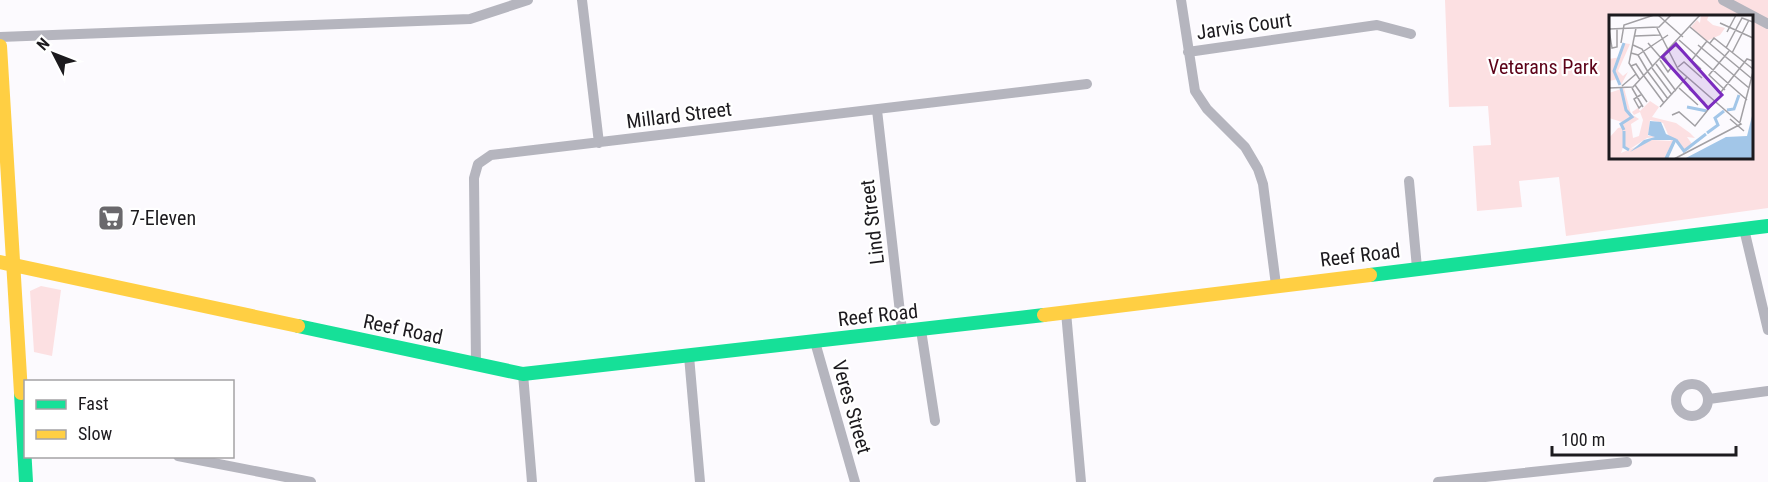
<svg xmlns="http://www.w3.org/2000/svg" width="1768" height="482" viewBox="0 0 1768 482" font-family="'Roboto Condensed',sans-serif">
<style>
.green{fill:#fce0e2;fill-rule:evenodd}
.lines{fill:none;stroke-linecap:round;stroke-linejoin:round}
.street{stroke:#b5b5be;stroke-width:10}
.fast{stroke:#16e098;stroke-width:14}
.slow{stroke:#ffcf43;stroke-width:14}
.labels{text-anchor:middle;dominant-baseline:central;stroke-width:4.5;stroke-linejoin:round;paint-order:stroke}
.street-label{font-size:20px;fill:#1c1a1e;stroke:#fff}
.park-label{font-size:20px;fill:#5c0218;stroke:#fff}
.poi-label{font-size:20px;fill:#1c1a1e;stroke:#fff;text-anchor:start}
.inset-river{fill:none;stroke:#a2c6e8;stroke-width:3}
.inset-road{fill:none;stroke:#a2a0a4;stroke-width:1.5}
.view{fill:#7b2cbf;fill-opacity:0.15;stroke:#7b2cbf;stroke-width:3}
.inset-edge{fill:none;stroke:#1c1a1e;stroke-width:3}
</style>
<rect width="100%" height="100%" fill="#fcfafe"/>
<!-- green -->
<path class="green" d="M1445,0H1768V208L1566,236L1559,177L1519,181L1522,207L1477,211L1473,146L1491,145L1488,106L1449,107ZM1610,16H1752V158H1610Z
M41,286L61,290L52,356L34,352L30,291Z"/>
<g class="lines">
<!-- street -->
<path class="street" d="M582,0L599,143
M1181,0L1195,91L1207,109L1245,147L1258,169L1263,184L1276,285
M1723,0L1768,24
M0,37L470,19L528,0
M1188,52L1377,25L1411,34
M877,110L902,330
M1409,181L1417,268
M1744,229L1768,330
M1066,312L1081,482
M921,330L935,421
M815,342L855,482
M689,356L700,482
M476,364L474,178L478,164L491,155L1087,84
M523,374L532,482
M1676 400a16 16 0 1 1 32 0a16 16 0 1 1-32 0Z
M1709,399L1768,391
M178,456L311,482
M1438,482L1627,462"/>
<!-- fast -->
<path class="fast" d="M1370,275L1768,226
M298,326L523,374L1044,315
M21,393L26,482"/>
<!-- slow -->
<path class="slow" d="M0,46L21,393
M0,262L298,326
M1044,315L1370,275"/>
</g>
<!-- icons -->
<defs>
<symbol id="supermarket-square" viewBox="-11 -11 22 22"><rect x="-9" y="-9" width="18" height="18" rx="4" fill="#6a686c" stroke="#fff"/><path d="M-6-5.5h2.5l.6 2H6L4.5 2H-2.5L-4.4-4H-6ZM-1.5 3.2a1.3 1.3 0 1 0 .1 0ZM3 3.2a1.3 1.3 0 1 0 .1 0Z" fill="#fff"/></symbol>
</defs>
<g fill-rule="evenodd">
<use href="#supermarket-square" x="96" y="203" width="30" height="30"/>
</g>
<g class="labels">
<!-- street labels -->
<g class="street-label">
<text transform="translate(1244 26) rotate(-8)">Jarvis Court</text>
<text transform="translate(679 115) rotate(-7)">Millard Street</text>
<text transform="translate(872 222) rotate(-97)">Lind Street</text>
<text transform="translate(1360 255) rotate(-7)">Reef Road</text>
<text transform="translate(878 315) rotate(-6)">Reef Road</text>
<text transform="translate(403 329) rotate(12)">Reef Road</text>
<text transform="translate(852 407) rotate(74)">Veres Street</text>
</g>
<!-- park labels -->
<g class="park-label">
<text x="1543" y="67">Veterans Park</text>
</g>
<!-- poi labels -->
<g class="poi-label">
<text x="130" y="218">7-Eleven</text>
</g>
</g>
<!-- overview -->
<g transform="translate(1609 15)">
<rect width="144" height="144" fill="#fcfafe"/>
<path d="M92,0H100L98,5L104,10L116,13L111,20L98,26L82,12L88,5L91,8ZM14,28L21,29L9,56L14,61L19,57L12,70L10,64L0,66V44L12,42ZM15,73L22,99L30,104L22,109L24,123L30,121L34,105L31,97L25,100L23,97L29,93L31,96L41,86L50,92L43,102L67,108L81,118L86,123L78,122L83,129L75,135L65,124L55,144H0V123L9,113L14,112V119L15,113L13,107L0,103V78ZM41,105L54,108L62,126L43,125L12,138L16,127V133L21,134L38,123L56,121H39Z" fill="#fce0e2" fill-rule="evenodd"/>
<path d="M144,97V144H75L117,122L138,121ZM41,106L52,107L57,119L68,124L59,144H55L64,125H43L21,137L35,125L46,122L39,120Z" fill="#a2c6e8"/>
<path class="inset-river" d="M11,70L5,56L15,28M12,73L17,95L23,102L12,109L15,115M78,92L98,96M118,95L125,94L130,80M15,116V132L20,135M98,118L109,110L106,103L115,96M67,125L75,136L97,119"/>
<path class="inset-road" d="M49,0L74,22M111,8L144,23M81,12L142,63M27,13L20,48L31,65M48,13L69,54L132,109L65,144M0,14L50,12L62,0M0,15L3,33L8,32V14M118,17L127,0M26,21L51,20M70,25L138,85M12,28L15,10L45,0M39,28L52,43M101,28L105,23L144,54M24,30L33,34L44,52M66,30L92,54M89,30L140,73M117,33L133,3L144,7M22,38L29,40L39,57M123,38L140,5M29,40L59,20M51,45L59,57L62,53L55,41M82,46L98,26M47,49L67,76M22,51L27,49L35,61M69,52L75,47L93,63M43,53L63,80M39,57L59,84M35,61L55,88M26,70L38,87M13,71L27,59M0,73L24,72L91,0M23,73L34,92M70,73L89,90M80,74L96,88M116,75L100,60L120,36M112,77L138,44L144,46M33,90L30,93L25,84L33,79M51,92L78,62M63,100L70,97L86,111L106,86M121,104L135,116M131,107L144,57"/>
<path class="view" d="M67,29L113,80L99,93L53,42Z"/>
<rect width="144" height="144" class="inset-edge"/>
</g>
<!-- legend -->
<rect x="24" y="380" width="210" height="78" fill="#ffffff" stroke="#a4a3a5" stroke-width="1.5"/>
<rect x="36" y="400" width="30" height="9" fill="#16e098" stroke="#a4a3a5" stroke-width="1.5"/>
<text x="78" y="410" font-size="18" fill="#1c1a1e">Fast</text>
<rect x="36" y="430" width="30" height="9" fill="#ffcf43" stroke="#a4a3a5" stroke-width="1.5"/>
<text x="78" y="440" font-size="18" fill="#1c1a1e">Slow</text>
<!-- north arrow -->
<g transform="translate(54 54) rotate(312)" stroke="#ffffff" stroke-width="4.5" paint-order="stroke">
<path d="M0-4.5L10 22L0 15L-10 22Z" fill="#1c1a1e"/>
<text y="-9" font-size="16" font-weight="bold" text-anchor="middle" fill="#1c1a1e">N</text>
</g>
<!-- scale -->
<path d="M1552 446v9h184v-9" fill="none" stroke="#1c1a1e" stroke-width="3"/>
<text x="1561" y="446" font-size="18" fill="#1c1a1e" stroke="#ffffff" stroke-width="4.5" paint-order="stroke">100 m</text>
</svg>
